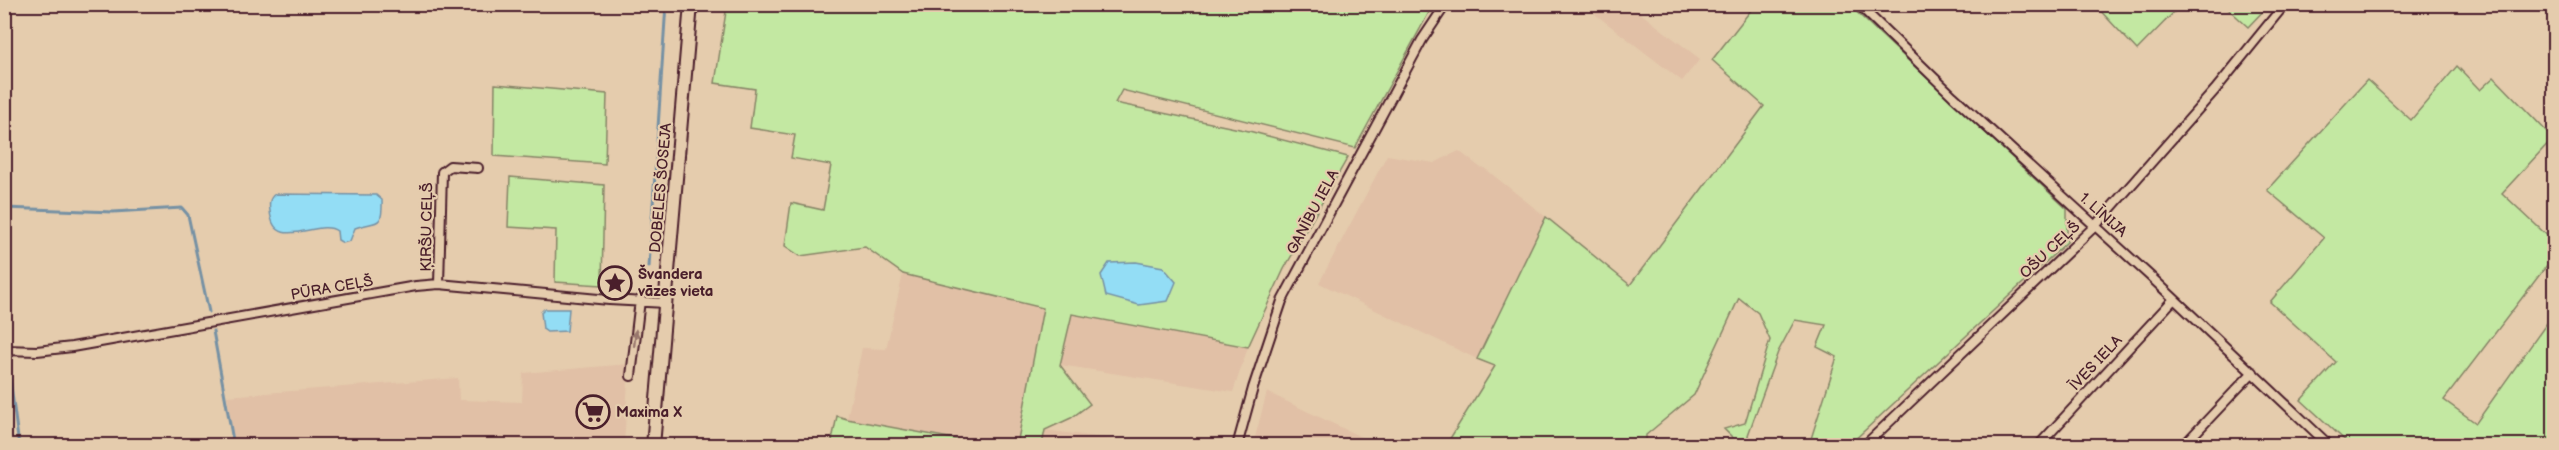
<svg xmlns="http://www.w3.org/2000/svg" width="2559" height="450" viewBox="0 0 2559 450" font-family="'Balsamiq Sans',sans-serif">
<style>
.built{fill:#e1c0a6}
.green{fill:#c3e8a2;stroke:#868466;stroke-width:1.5}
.water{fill:#93ddf5;stroke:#7691a4;stroke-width:1.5}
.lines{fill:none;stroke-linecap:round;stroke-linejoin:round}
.stream{stroke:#7691a4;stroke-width:3}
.street-casing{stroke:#4a1f2b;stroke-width:12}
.primary-casing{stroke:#4a1f2b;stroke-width:16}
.street{stroke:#e5ccad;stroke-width:8}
.primary{stroke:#e5ccad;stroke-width:12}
.oneway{fill:#98766c}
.labels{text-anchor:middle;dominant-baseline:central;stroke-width:4.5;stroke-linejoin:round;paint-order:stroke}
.street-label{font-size:15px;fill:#4a1f2b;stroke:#e5ccad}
.poi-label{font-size:15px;font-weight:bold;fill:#4a1f2b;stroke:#e5ccad;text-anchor:start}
</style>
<rect width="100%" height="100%" fill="#e5ccad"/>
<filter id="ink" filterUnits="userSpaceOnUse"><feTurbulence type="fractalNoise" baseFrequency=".0167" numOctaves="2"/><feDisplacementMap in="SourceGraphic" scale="12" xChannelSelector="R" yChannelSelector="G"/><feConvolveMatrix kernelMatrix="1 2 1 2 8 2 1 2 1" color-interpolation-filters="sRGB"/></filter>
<g filter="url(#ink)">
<!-- built -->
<path class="built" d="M1596,4L1630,5L1700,59L1682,81L1591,11Z
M1459,151L1481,168L1483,167L1546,217L1477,359L1319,283L1387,155L1434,163Z
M903,274L1044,308L1017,445H987L847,419L862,348L886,349Z
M1072,314L1248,347L1233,392L1060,365Z
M629,364L624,445H235L227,396L458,378L459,400L522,402L523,373Z
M1267,392L1298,407L1378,445H1253Z
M1045,430L1155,445L1042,446Z"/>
<!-- green -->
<path class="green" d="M779,4L1433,5L1355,148L1122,90L1115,103L1249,131L1348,157L1284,269L1248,347L1072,314L1060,365L1090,404L1071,418L1045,430L1042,445H1017L1043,308L903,274L865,247L800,256L785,246L791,203L823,210L831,165L791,158L795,135L750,128L755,89L715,83L727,5L763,8L778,7Z
M1755,5H1849L2067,209V242L1849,445H1809L1837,357L1817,347L1826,325L1795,320L1778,352L1748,435L1749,445H1740L1724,429L1745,423L1770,340L1758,313L1739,298L1694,395L1646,435V445H1446L1495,366L1477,359L1546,217L1630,285L1764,106L1712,60Z
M2095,5H2181L2137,50Z
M2224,5H2269L2248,27Z
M2457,66L2480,90L2494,77L2553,138L2502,193L2554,242V256L2444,400L2476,423L2554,313V445H2350L2301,400L2336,362L2270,302L2324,238L2267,190L2367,80L2411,120Z
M495,84L607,94L605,164L494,156Z
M510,177L604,185L602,285L555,282L556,230L508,227Z
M837,416L847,419L987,445H831Z"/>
<!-- water -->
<path class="water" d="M275,194L376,195L382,200C383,229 377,220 355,228L350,241L343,243L338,240L337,231C319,217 274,255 270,211C269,204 269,198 275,194Z
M1136,262L1163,267L1176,282L1168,301L1139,305L1106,296L1101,275L1109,263Z
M544,309H569L567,331L547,332L543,329L541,312Z"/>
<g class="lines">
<!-- stream -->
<path class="stream" d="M4,208L113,212L182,208L188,215L209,312
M649,267L666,4
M213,331L234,446
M4,336L5,337
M7,356L19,446"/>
<defs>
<path id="street" d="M1858,4L1953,96L2150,276L2330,446
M439,284L442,172L450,166L478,168
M4,350L37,351L72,347L416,286L439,284L609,300L666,303
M631,376L640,300
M1237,446L1253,388L1282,301L1422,40L1446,4
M1864,446L2095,226L2215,90L2285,4
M2038,446L2174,299
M2183,446L2253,372"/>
<path id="primary" d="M653,446L691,4"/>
</defs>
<!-- street casing -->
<use href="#street" class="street-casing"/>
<!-- primary casing -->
<use href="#primary" class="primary-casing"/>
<!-- street -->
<use href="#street" class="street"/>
<!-- primary -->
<use href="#primary" class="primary"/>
</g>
<!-- one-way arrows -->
<defs><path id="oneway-solid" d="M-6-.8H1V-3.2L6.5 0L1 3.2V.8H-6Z" transform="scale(1.5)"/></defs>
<use class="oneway" href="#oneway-solid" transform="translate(635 338) rotate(-84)"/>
</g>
<!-- icons -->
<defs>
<symbol id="sight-ring" viewBox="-11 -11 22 22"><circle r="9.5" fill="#e5ccad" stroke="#4a1f2b" stroke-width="1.5"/><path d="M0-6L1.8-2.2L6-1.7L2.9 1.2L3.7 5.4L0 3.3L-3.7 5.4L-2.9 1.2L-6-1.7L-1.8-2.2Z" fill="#4a1f2b"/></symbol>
<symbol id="supermarket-ring" viewBox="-11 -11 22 22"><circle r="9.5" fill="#e5ccad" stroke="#4a1f2b" stroke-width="1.5"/><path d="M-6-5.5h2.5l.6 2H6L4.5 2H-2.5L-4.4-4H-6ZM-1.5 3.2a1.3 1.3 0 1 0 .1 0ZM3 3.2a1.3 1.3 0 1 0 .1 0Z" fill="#4a1f2b"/></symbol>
</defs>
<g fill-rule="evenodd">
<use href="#sight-ring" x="596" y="264" width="38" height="38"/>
<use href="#supermarket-ring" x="574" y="393" width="38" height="38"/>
</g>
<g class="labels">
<!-- street labels -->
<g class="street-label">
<text transform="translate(661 188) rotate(-85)">DOBELES ŠOSEJA</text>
<text transform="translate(1313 212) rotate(-62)">GANĪBU IELA</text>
<text transform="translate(2103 215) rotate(42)">1. LĪNIJA</text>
<text transform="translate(427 227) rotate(-89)">ĶIRŠU CEĻŠ</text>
<text transform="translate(2050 250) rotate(-43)">OŠU CEĻŠ</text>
<text transform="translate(332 288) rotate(-10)">PŪRA CEĻŠ</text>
<text transform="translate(2096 363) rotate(-47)">ĪVES IELA</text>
</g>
<!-- poi labels -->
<g class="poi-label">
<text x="638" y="274">Švandera<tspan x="638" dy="17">vāzes vieta</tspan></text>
<text x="616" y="412">Maxima X</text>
</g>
</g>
<!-- margin -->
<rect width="2559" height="450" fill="none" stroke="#e5ccad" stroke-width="24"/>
<rect x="12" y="12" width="2535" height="426" fill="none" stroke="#4a1f2b" stroke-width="2" filter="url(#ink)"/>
</svg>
